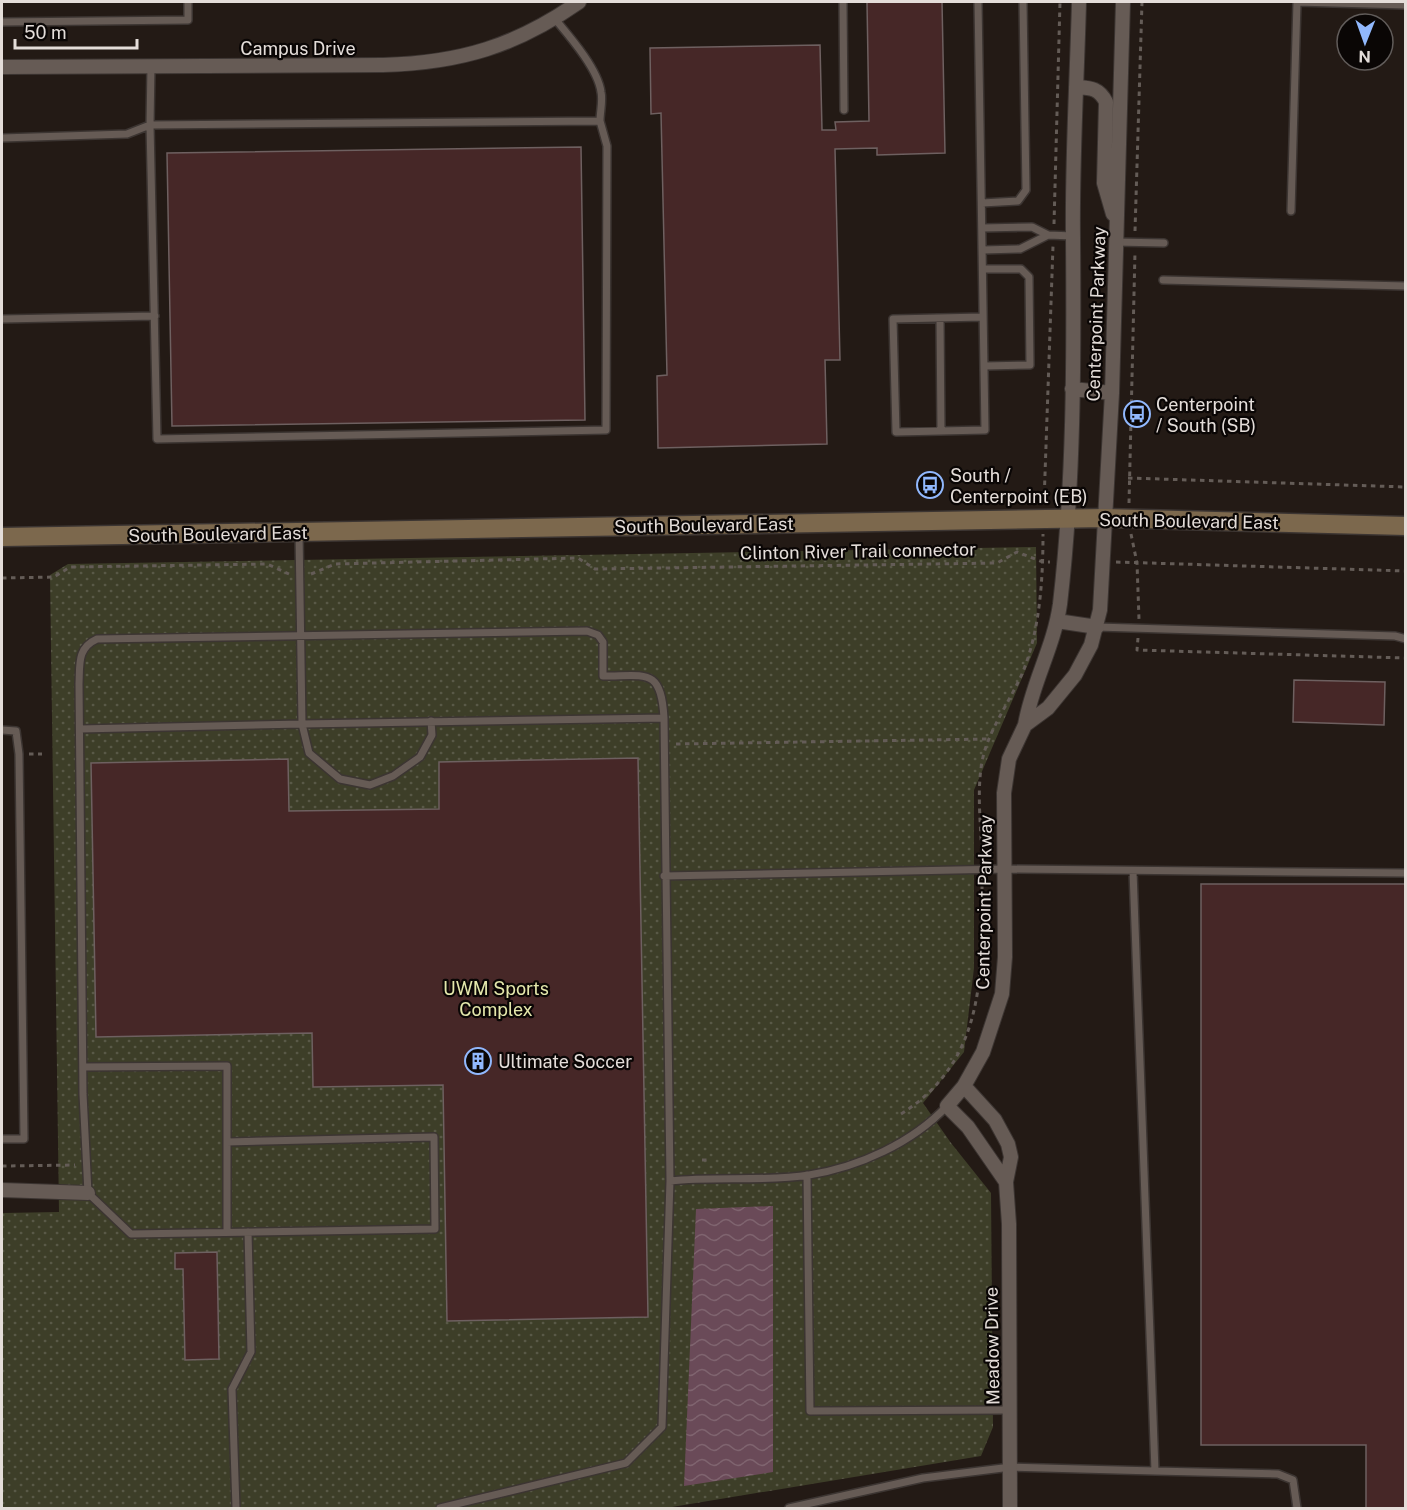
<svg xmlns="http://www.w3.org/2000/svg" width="1407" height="1510" viewBox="0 0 1407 1510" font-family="'Public Sans',sans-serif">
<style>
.park{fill:url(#park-dots)}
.water{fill:url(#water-waves)}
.building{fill:#462727;stroke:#6e6060;stroke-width:1.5}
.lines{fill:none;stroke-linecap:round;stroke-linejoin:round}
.lane-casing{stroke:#3c3532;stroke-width:10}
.street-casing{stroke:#3c3532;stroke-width:16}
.secondary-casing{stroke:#3c3532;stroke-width:21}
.path{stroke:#645c57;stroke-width:3;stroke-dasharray:4.5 4.5;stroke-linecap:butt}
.lane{stroke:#665b55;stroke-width:7}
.street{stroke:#665b55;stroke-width:14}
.secondary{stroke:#7c684d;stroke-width:18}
.labels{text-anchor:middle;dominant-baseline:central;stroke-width:4.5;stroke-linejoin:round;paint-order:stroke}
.street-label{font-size:18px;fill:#e4ddd9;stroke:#0a0605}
.poi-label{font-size:18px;fill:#e4ddd9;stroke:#0a0605;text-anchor:start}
.park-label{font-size:18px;fill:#e4e7ab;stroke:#0a0605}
</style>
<defs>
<pattern id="park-dots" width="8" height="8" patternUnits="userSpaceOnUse" patternTransform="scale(1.5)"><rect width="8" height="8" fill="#3d3e28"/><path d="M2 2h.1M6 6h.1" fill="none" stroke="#595947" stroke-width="1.8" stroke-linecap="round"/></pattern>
<pattern id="water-waves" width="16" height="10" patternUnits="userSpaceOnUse" patternTransform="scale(1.5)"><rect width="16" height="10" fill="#6a4a58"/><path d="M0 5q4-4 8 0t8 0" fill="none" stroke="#7f646f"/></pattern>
</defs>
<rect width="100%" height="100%" fill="#231a15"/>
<!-- park -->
<path class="park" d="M1036,547L1037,643L974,790V968L964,1052L923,1103L951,1143L991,1193L993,1427L981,1456L666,1508H2V1213L59,1212L50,575L68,564Z"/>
<!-- water -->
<path class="water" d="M773,1206V1472L684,1486L696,1209Z"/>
<!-- building -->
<path class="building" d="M867,2H942L945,153L877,155V148L835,149L840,360H825L827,444L658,448L657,376L667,375L661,113L651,114L650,48L820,45L822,130H836L835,122L869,121Z
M581,147L585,420L172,426L167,153Z
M1294,680L1385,682L1384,725L1293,722Z
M638,758L648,1317L447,1321L443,1085L313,1087L312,1033L96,1037L91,763L288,759L289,811L439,809V762Z
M1201,884H1406V1508H1366V1445H1201Z
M217,1252L219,1359L185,1360L183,1269H175V1253Z"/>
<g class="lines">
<defs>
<path id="lane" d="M843,2L844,110
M978,2L985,430L896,432L893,319L983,317
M2,22L188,20V2
M151,66L150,125L600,121C600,112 603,101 601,92C598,69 570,37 555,19
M2,138L127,134L150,125L157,439L606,430L607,146L600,121
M982,203L1018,201L1026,190L1023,2
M1291,211L1297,2L1406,5
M982,228L1032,227L1048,235L1073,236
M1116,242L1164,243
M983,250L1020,249L1048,235
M983,269H1021L1029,277L1030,365L985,366
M1163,280L1406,286
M940,318L941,431
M2,319L155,316
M299,532L302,724L664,718
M1097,627L1395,636L1406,639
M80,729L302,724L309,753L340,779L370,785L393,776L420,757L432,735L431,721
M2,730L16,731L19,754L24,1139H2
M664,876L1004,869L1406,873
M83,1067L227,1066V1232
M227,1142L434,1137L435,1229L131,1234L88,1193L83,1094L79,684C80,664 77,648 97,639L587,631L598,635L603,642V676C646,676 661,667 664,718L670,1181L662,1427L626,1463L440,1508
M807,1175L810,1411L1009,1410
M670,1181C716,1176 764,1182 809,1175C859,1167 912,1143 947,1106
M1155,1471L1278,1474L1293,1480L1297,1508
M236,1508L232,1389L251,1352L248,1232
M789,1508L923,1478L1011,1467L1155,1471L1133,871"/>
<path id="street" d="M2,67L383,65C460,63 516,46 579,2
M1076,87C1091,88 1099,88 1106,102L1104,183L1113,214
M1072,389L1112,393
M1057,621L1097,627
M1025,725C1032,683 1054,647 1060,604C1074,483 1074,359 1073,237C1072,159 1077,80 1079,2
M964,1086L995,1120L1008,1144L1011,1157L1006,1182L1009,1224L1010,1508
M1006,1182L968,1127L947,1106L964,1086L983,1052L1002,994L1005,957L1004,793L1009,759L1025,725L1048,708L1075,675L1091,645L1100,610L1112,393L1123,2
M2,1190L88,1193"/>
<path id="secondary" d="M2,537L1105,518L1406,526"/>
</defs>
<!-- lane casing -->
<use href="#lane" class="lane-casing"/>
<!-- street casing -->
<use href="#street" class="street-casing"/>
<!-- secondary casing -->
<use href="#secondary" class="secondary-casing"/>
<!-- path -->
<path class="path" d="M1054,224L1060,2
M1135,231L1142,2
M1128,478L1406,487
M1044,503L1053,246
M1129,503L1135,252
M1131,534L1137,563L1139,619
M1116,562L1406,571
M311,574L335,564L578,558L595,569L997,563L1017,552L1043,562H1050
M2,578L54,577L70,567L267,564L289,574
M1138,638L1137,650L1406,658
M676,744L989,739
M29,754H42
M982,858C981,826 976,788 983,757C990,728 1010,701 1022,674C1040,631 1043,579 1043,534
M901,1114C988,1059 982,969 982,879
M702,1160H711
M2,1166L75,1165"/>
<!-- lane -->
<use href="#lane" class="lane"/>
<!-- street -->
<use href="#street" class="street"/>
<!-- secondary -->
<use href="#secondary" class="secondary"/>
</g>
<!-- icons -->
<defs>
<symbol id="bus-ring" viewBox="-11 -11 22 22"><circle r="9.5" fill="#0a0605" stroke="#91b8fd" stroke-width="1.5"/><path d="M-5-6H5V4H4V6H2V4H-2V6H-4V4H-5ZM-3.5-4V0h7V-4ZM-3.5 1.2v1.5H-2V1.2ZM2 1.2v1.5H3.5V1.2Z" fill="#91b8fd"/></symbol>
<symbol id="building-ring" viewBox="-11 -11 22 22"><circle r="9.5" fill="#0a0605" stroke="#91b8fd" stroke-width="1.5"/><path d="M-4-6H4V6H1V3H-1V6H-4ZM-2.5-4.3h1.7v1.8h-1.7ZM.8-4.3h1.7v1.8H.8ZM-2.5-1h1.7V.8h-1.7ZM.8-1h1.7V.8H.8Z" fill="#91b8fd"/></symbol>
</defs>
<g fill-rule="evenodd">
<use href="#bus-ring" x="1122" y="399" width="30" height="30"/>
<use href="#bus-ring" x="915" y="470" width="30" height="30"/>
<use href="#building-ring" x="463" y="1046" width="30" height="30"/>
</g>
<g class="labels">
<!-- street labels -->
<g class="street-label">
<text x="298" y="48">Campus Drive</text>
<text transform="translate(1096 314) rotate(-88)">Centerpoint Parkway</text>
<text transform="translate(1189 521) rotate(1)">South Boulevard East</text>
<text transform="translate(704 525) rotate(-1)">South Boulevard East</text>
<text transform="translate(218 534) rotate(-1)">South Boulevard East</text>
<text transform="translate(858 551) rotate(-1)">Clinton River Trail connector</text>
<text transform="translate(984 902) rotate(-89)">Centerpoint Parkway</text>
<text transform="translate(992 1346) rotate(-91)">Meadow Drive</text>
</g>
<!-- poi labels -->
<g class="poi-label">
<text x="1156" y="404">Centerpoint<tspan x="1156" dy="21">/ South (SB)</tspan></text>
<text x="950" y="475">South /<tspan x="950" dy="21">Centerpoint (EB)</tspan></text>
<text x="498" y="1061">Ultimate Soccer</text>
</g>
<!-- park labels -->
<g class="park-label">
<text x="496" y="988">UWM Sports<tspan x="496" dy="21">Complex</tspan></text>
</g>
</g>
<!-- border -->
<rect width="1407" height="1510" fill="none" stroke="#e4ddd9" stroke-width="6"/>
<!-- north arrow -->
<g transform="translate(1365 42) rotate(181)"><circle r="28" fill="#0a0605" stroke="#615c5a" stroke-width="1.5"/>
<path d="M0-4.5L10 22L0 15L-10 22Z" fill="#91b8fd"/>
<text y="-9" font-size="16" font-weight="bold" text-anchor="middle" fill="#e4ddd9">N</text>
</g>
<!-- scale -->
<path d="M15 39v9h122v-9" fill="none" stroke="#e4ddd9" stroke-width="3"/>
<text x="24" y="39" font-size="18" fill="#e4ddd9" stroke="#0a0605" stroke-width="4.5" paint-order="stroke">50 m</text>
</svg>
